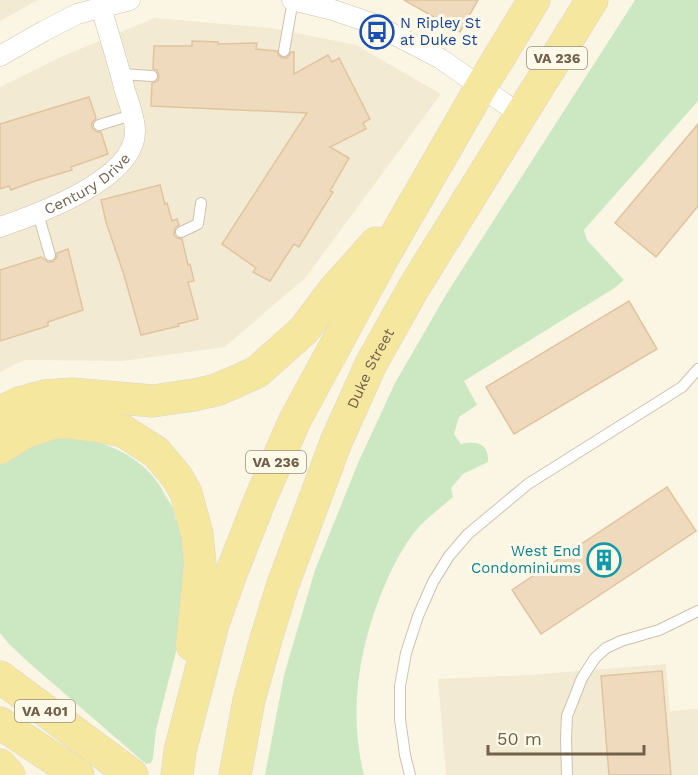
<svg xmlns="http://www.w3.org/2000/svg" width="698" height="775" viewBox="0 0 698 775" font-family="'Work Sans',sans-serif">
<style>
.residential{fill:#f2ead2}
.green{fill:#cbe8c3}
.building{fill:#efdabd;stroke:#e1c49e;stroke-width:1.5}
.lines{fill:none;stroke-linecap:round;stroke-linejoin:round}
.service-casing{stroke:#cec2ae;stroke-width:12}
.minor-casing{stroke:#cec2ae;stroke-width:21}
.primary-casing{stroke:#dad6d0;stroke-width:33}
.service{stroke:#fff;stroke-width:10}
.minor{stroke:#fff;stroke-width:20}
.primary{stroke:#f6e79f;stroke-width:32}
.labels{text-anchor:middle;dominant-baseline:central;stroke-width:6;stroke-linejoin:round;paint-order:stroke}
.shield{fill:#fefaea;stroke:#9c8e7b;stroke-width:1.5}
.shield-label{font-size:14px;font-weight:bold;fill:#72604b}
.transit-label{font-size:15px;fill:#164399;stroke:#fefaea;text-anchor:start}
.street-label{font-size:15px;fill:#72604b;stroke:#fefaea}
.culture-label{font-size:15px;fill:#0d838f;stroke:#fefaea;text-anchor:end}
</style>
<rect width="100%" height="100%" fill="#fbf6e4"/>
<!-- residential -->
<path class="residential" d="M0,0H38L0,21Z
M155,18L272,28L356,45L441,94L306,277L225,347L123,361L24,360L0,372V87L63,56Z
M666,664L670,711L698,709V775H446L438,679L529,675Z"/>
<!-- green -->
<path class="green" d="M635,0H698V101L584,230L587,240L624,280L613,289L464,381L477,405L459,417L454,434L461,444C477,441 489,443 488,462L463,474L451,488L453,497C442,507 429,516 419,527C405,542 392,568 384,587C359,646 348,712 364,775H265L284,675L315,570L358,463L395,383L447,293Z
M70,436C103,441 138,454 158,483C161,487 163,491 165,495C172,507 174,506 175,520L178,512L188,571L179,640L156,730L153,758L151,763L146,764L27,661L8,643L0,633V463L39,441Z"/>
<!-- building -->
<path class="building" d="M404,0H478L460,32Z
M192,41L218,42V44L257,43L256,49L277,51L279,56L283,58H287L291,52H294V74L328,55L332,62L339,58L370,119L363,123L366,129L330,147L349,158L330,191L333,192L299,247L294,244L270,281L253,272L256,268L222,244L307,113L151,106L152,83L158,81L159,76L157,70L153,69L154,46H192Z
M89,97L96,118L92,123V128L97,132H101L108,154L71,167L72,170L35,181L11,190L9,186L0,189V124Z
M698,124V206L656,257L615,223Z
M160,185L165,204L167,203L172,221L177,219L179,225L175,228L174,235L177,238L182,239L188,265L190,264L194,281L188,282L198,319L178,324L179,326L141,335L124,275L106,222L101,200Z
M68,249L83,310L48,322V326L0,341V270L41,257L48,262H53L57,257V253Z
M629,301L657,349L514,434L486,387Z
M667,487L696,531L541,634L512,590Z
M662,671L671,775H609L601,676Z"/>
<g class="lines">
<defs>
<path id="service" d="M284,51L293,0
M121,74L152,76
M99,125L132,115
M38,214L50,255
M181,232L198,224L201,203
M410,775L405,755L400,719V686L406,653L418,616L433,582L449,556L468,534L528,484L682,387L698,369
M567,775L566,738L567,716L582,678L595,658L606,648L621,641L659,630L698,611"/>
<g id="minor">
<path d="M292,0L333,10L374,24L441,59L521,115"/>
<path d="M0,56L44,31L77,14L130,0"/>
<path id="s1" d="M0,227C38,214 136,179 135,131C135,118 129,103 125,91C118,63 109,35 101,7"/>
</g>
<g id="primary">
<path d="M0,413L19,403L45,396L72,394L153,401L194,395L216,390L235,382L257,372L304,330L334,290L376,243"/>
<path d="M0,448L24,433L50,424L65,422L97,426L123,431L156,452L177,477L186,493L197,534L200,563L192,645"/>
<path d="M0,677L132,775"/>
<path d="M0,723L78,775"/>
<path d="M0,765L9,775"/>
<path d="M177,775L180,751L213,624L232,571L262,495L295,420L385,254L481,87L534,0"/>
<path id="s2" d="M235,775L249,700L266,639L282,587L336,442L371,364L413,289L592,0"/>
</g>
</defs>
<!-- service casing -->
<use href="#service" class="service-casing"/>
<!-- minor casing -->
<use href="#minor" class="minor-casing"/>
<!-- primary casing -->
<use href="#primary" class="primary-casing"/>
<!-- service -->
<use href="#service" class="service"/>
<!-- minor -->
<use href="#minor" class="minor"/>
<!-- primary -->
<use href="#primary" class="primary"/>
</g>
<!-- icons -->
<defs>
<symbol id="bus-ring" viewBox="-11 -11 22 22"><circle r="9.5" fill="#fefaea" stroke="#1a4fb4" stroke-width="1.5"/><path d="M-5-6H5V4H4V6H2V4H-2V6H-4V4H-5ZM-3.5-4V0h7V-4ZM-3.5 1.2v1.5H-2V1.2ZM2 1.2v1.5H3.5V1.2Z" fill="#1a4fb4"/></symbol>
<symbol id="building-ring" viewBox="-11 -11 22 22"><circle r="9.5" fill="#fefaea" stroke="#0f9aa8" stroke-width="1.5"/><path d="M-4-6H4V6H1V3H-1V6H-4ZM-2.5-4.3h1.7v1.8h-1.7ZM.8-4.3h1.7v1.8H.8ZM-2.5-1h1.7V.8h-1.7ZM.8-1h1.7V.8H.8Z" fill="#0f9aa8"/></symbol>
</defs>
<g fill-rule="evenodd">
<use href="#bus-ring" x="358" y="13" width="38" height="38"/>
<use href="#building-ring" x="585" y="541" width="38" height="38"/>
</g>
<g class="labels">
<!-- shield labels -->
<g class="shield">
<rect x="527" y="47" width="60" height="22" rx="4.5"/>
<rect x="246" y="451" width="60" height="22" rx="4.5"/>
<rect x="15" y="700" width="60" height="22" rx="4.5"/>
</g>
<g class="shield-label">
<text x="557" y="58">VA 236</text>
<text x="276" y="462">VA 236</text>
<text x="45" y="711">VA 401</text>
</g>
<!-- transit labels -->
<g class="transit-label">
<text x="400" y="23">N Ripley St<tspan x="400" dy="17">at Duke St</tspan></text>
</g>
<!-- street labels -->
<g class="street-label">
<text stroke="none"><textPath href="#s1" startOffset="98">Century Drive</textPath></text>
<text stroke="none"><textPath href="#s2" startOffset="430">Duke Street</textPath></text>
</g>
<!-- culture labels -->
<g class="culture-label">
<text x="581" y="551">West End<tspan x="581" dy="17">Condominiums</tspan></text>
</g>
</g>
<!-- scale -->
<path d="M488 745v9h156v-9" fill="none" stroke="#72604b" stroke-width="3"/>
<text x="497" y="745" font-size="18" fill="#72604b" stroke="#fefaea" stroke-width="4.5" paint-order="stroke">50 m</text>
</svg>
